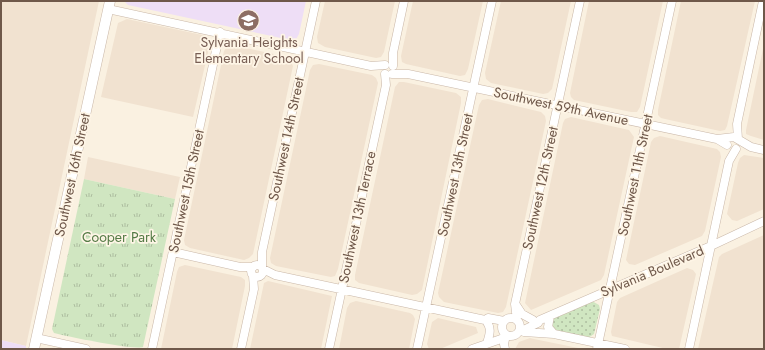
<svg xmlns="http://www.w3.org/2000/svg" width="765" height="350" viewBox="0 0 765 350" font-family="Jost,sans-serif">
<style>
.residential{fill:#f1e2d0}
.education{fill:#eedef6}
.grass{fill:url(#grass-dots)}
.park{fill:url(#park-tufts)}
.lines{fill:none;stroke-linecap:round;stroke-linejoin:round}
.minor-casing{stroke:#cab8a9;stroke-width:9}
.tertiary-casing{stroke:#cab8a9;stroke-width:11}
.minor{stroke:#fff;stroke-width:8}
.tertiary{stroke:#fff;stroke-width:10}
.labels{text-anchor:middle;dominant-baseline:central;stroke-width:3.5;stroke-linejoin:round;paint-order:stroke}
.education-label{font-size:14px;fill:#785e54;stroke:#fef5e6}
.street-label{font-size:14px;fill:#6f584a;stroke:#fef5e6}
.park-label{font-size:14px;fill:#547a45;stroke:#fef5e6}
</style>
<defs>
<pattern id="grass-dots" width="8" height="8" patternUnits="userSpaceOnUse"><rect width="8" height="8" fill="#d0e6c1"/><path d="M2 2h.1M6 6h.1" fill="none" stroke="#adbd9f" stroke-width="1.8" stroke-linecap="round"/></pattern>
<pattern id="park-tufts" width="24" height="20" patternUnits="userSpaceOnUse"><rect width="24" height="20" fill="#d0e6c1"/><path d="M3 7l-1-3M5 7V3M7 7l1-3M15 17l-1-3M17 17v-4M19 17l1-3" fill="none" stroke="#adbd9f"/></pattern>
</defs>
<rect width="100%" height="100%" fill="#faf1e1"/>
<!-- residential -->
<path class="residential" d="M1,1H99L26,346L1,340Z
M325,1H395L384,52L381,57L376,58L325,47L318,43L317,37Z
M413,1H483L468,69L465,75L460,76L406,64L402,62L401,56Z
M501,1H571L552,89L548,93L543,94L491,83L486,79L485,73Z
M589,1H663L640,107L637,112H631L574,100L571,97L570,93Z
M681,1H755L727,126L725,130L720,131L665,119L661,118L658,115V110Z
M127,19L207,36L210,39V44L193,117L101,97L118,23Z
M764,44V140L751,136L746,134V130Z
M232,45L288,57L293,66L253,254L249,258L244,260L190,248L185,245L184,240L224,51L227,47Z
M319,64L372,75L376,78L378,83L338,269L335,276L331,277L276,266L271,263L270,258L310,70L313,65Z
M399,82H404L456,93L461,97V103L422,290L417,294L412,295L359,283L355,280V275L395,87Z
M488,99L541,112L545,116L546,121L506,307L503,312L498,313L444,302L439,297L438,293L479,105L482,100Z
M571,117L629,130L634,137L604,275L601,280L531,310L525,303L563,123L565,119Z
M660,136L717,149L720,152L721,157L705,231L702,236L635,265L629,264L626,260L651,142L654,138Z
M744,155L764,158V209L737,221L732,220L727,214L738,163L740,158Z
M88,157L180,177L175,199L84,179Z
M764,235V349H698L719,257L722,254Z
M185,265L241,277L245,280V286L232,349H161L177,272L179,267Z
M687,268L693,270L696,274L679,349H667L612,336L611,332L617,302L620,298Z
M268,281L332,296L321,349H250L264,283Z
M356,301L410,313L413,315L415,319L409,349H339L347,308L350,303Z
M438,318L476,327L478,333L440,349H429L427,344L432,322Z
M530,338L534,339L583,349H515L519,342Z"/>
<!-- education -->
<path class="education" d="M124,1H306L299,34L295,41L128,5Z
M1,340L26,346V349H1Z"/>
<!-- grass -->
<path class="grass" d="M592,301L599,305L600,309L594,334L588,338L554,331L551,328L552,319Z"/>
<!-- park -->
<path class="park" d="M84,179L175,199L143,347C132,350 70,337 54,333L52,329Z"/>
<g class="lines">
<defs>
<path id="minor" d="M108,9L371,66L385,65
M393,66V53L404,1
M392,74H408L717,139L727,145
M717,139L734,137L751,147L764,150
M738,139L737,124L763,1
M173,252L240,267H253
M251 271a6 6 0 1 1 12 0a6 6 0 1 1-12 0Z
M262,267V252L316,1
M263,269L275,275L485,320L488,318L504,321
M516,305L522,314L533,320
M550,316L548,327L554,334
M502 327a9 9 0 1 1 18 0a9 9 0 1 1-18 0Z
M485,320C492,327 490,334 487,343
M517,320L515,304L580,1
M519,332L538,323L540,320L711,246L764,221
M524,332L554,334L625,349
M36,338L86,349
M152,349L220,32
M241,349L254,289L253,276
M329,349L386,85L385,74
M417,349L492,1
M472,349L501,339L506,335
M505,349L504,344L506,335
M597,349L672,1
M689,349L729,161L736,149"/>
<path id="tertiary" d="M34,349L110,1"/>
</defs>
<!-- minor casing -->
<use href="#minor" class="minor-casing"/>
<!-- tertiary casing -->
<use href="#tertiary" class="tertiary-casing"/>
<!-- minor -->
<use href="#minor" class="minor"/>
<!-- tertiary -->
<use href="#tertiary" class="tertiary"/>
</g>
<!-- icons -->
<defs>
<symbol id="school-disc" viewBox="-11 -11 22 22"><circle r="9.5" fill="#8d6e63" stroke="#fef5e6"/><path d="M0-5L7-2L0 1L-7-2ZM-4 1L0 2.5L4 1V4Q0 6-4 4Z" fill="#fff"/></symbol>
</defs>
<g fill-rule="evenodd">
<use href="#school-disc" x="236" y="8" width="25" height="25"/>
</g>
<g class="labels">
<!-- education labels -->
<g class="education-label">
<text x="249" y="42">Sylvania Heights<tspan x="249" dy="16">Elementary School</tspan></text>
</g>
<!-- street labels -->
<g class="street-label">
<text transform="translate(561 106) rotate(12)">Southwest 59th Avenue</text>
<text transform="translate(286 139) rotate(-78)">Southwest 14th Street</text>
<text transform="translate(72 175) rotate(-78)">Southwest 16th Street</text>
<text transform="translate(455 175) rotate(-78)">Southwest 13th Street</text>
<text transform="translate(635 175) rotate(-78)">Southwest 11th Street</text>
<text transform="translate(540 188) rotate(-78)">Southwest 12th Street</text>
<text transform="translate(186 191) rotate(-78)">Southwest 15th Street</text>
<text transform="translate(357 217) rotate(-78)">Southwest 13th Terrace</text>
<text transform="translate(652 271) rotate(-23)">Sylvania Boulevard</text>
</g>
<!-- park labels -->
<g class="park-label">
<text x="119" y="237">Cooper Park</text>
</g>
</g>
<!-- border -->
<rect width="765" height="350" fill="none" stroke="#6f584a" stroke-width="4"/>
</svg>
